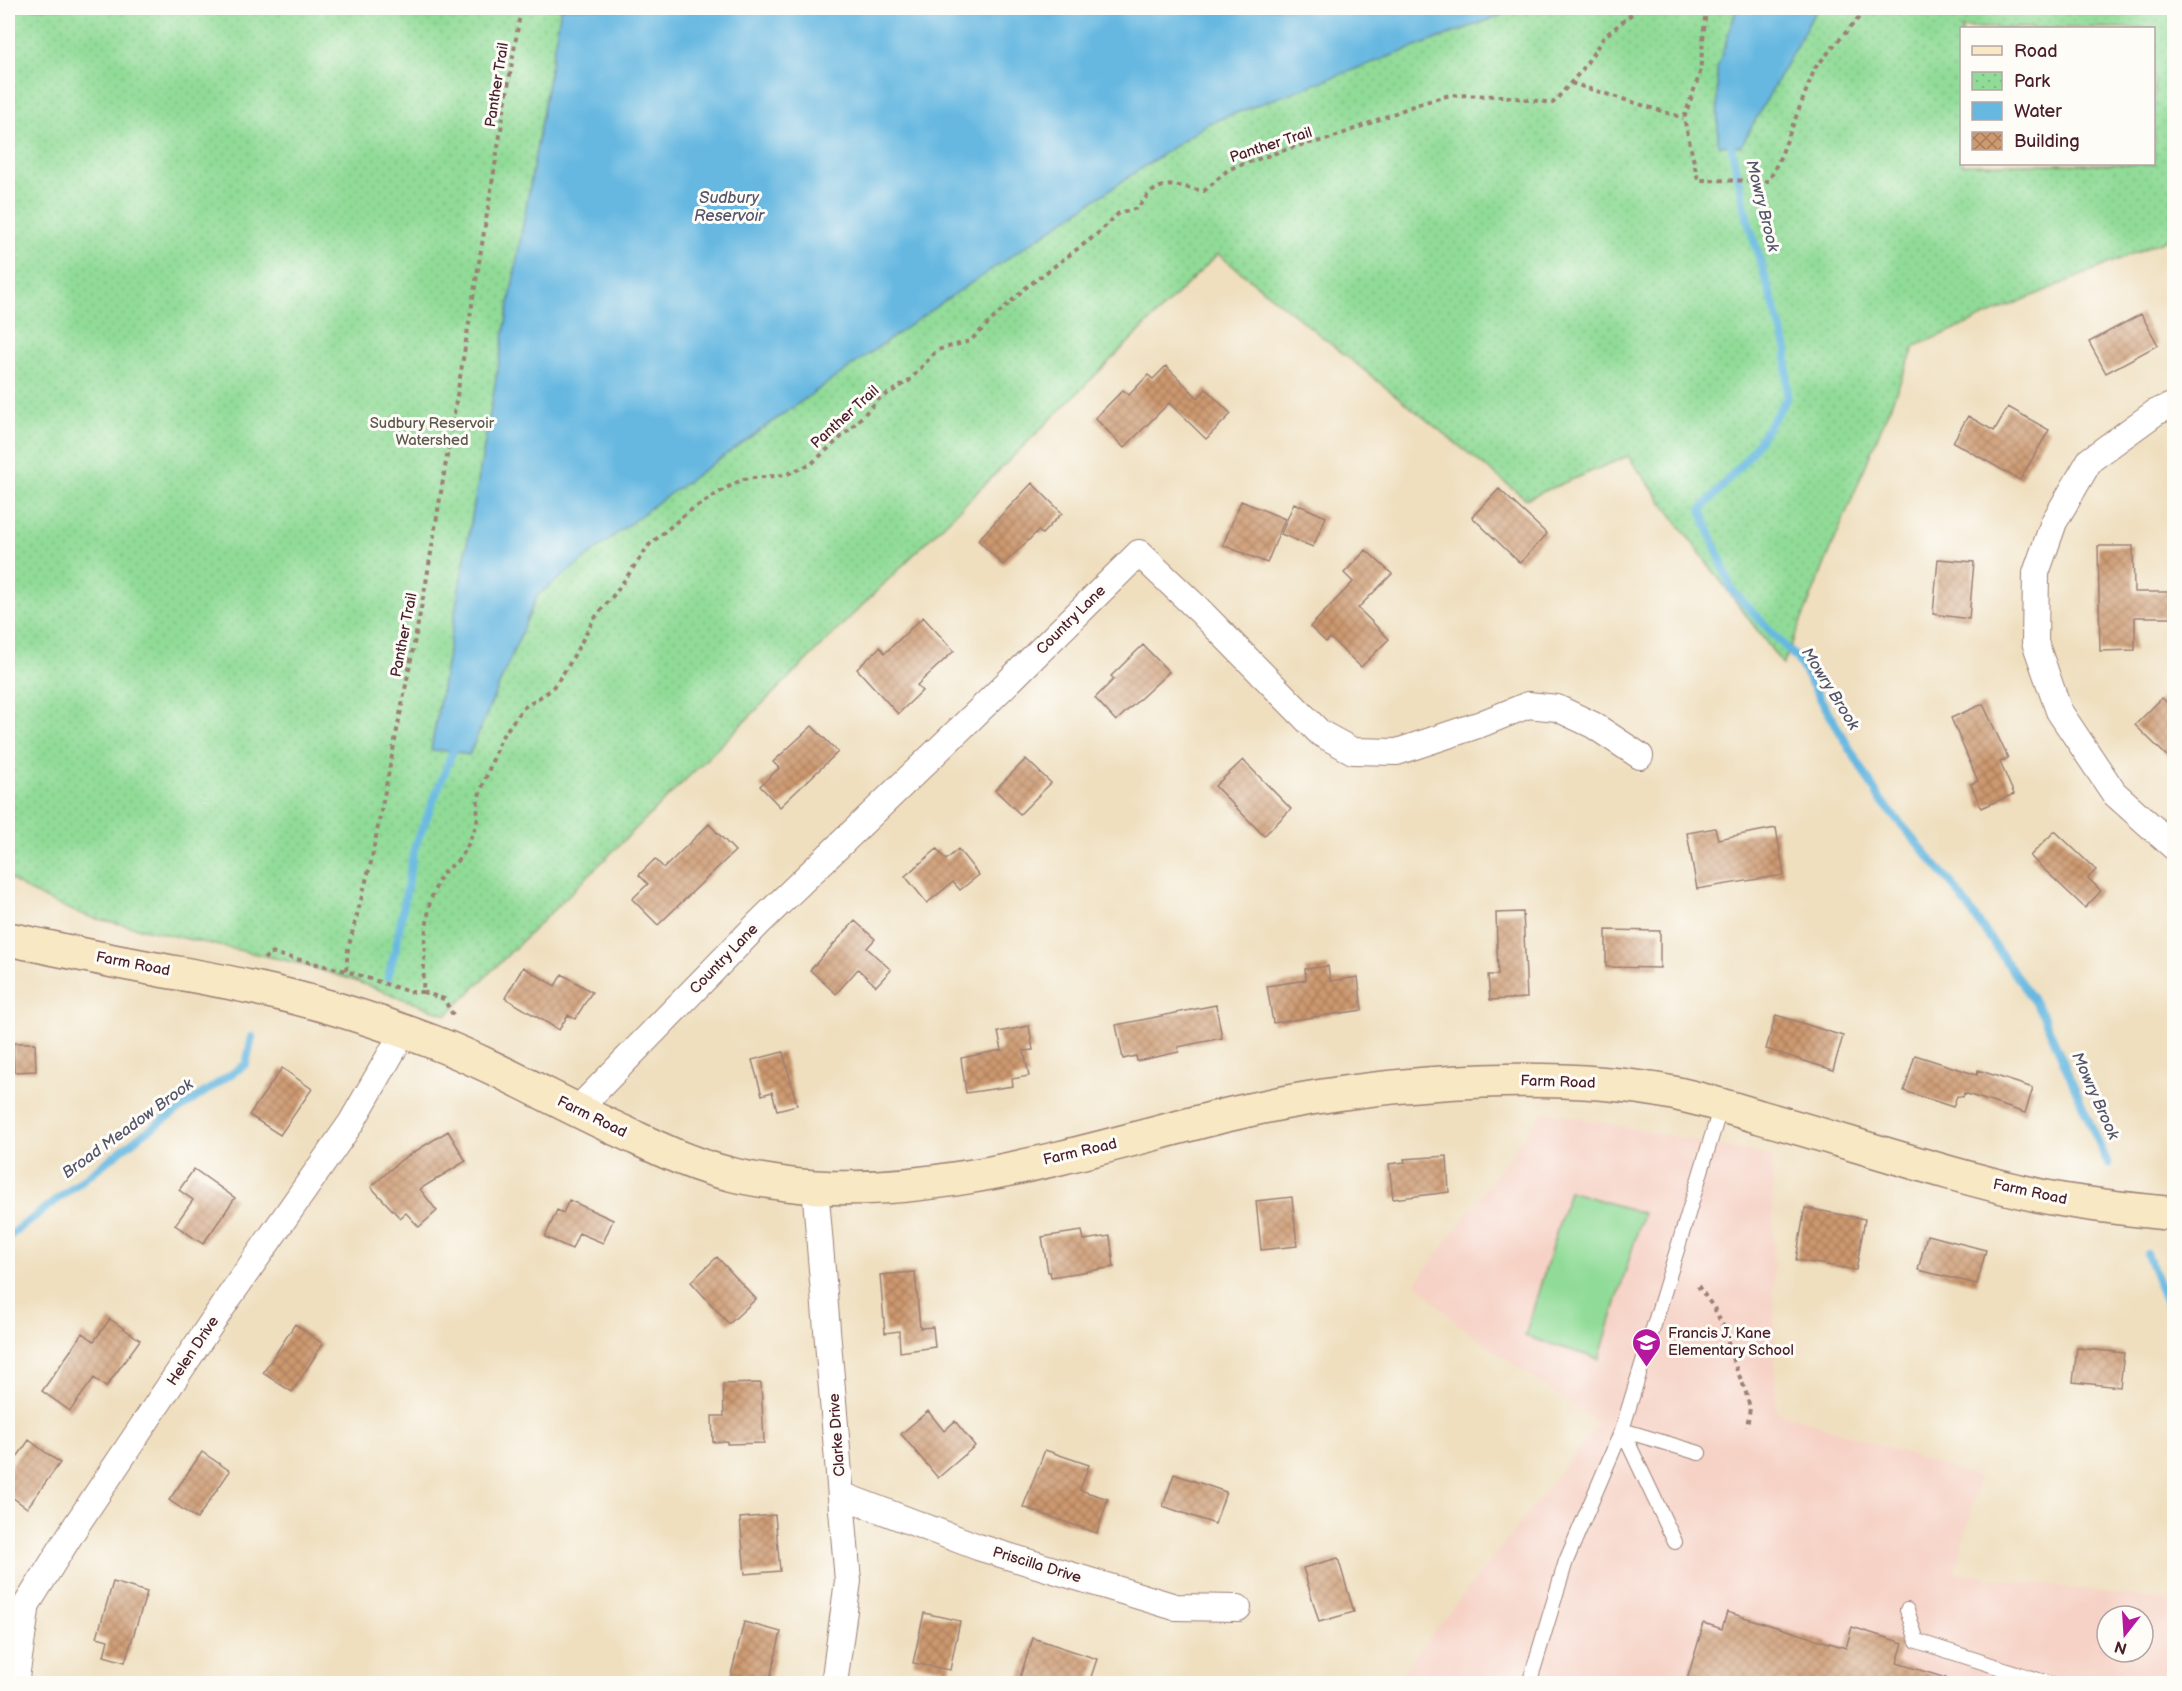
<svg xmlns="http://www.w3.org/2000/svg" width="2182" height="1691" viewBox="0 0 2182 1691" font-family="'Balsamiq Sans',sans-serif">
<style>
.built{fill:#f6d1c5;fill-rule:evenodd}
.park{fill:url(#park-dots);stroke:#6d7d61;stroke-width:1.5;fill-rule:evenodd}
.garden{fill:#90db97;stroke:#6d7d61;stroke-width:1.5}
.water{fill:#66b8e1;stroke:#586c86;stroke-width:1.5}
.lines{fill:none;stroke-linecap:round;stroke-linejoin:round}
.stream{stroke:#66b8e1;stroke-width:8}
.building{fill:url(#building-cross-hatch)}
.lane-casing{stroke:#9c7f75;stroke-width:16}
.street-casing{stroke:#9c7f75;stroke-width:28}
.secondary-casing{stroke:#9c7f75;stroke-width:36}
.path{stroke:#9c7f75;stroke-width:4;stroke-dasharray:4.5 4.5;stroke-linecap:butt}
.lane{stroke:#fff;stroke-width:14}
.street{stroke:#fff;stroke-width:26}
.secondary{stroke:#f8e8c3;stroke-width:33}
.labels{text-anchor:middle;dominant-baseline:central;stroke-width:6;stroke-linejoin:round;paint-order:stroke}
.street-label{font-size:15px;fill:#4a1f2b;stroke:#fdfcf7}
.park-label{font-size:15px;fill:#5f574b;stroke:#fdfcf7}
.poi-label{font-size:15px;fill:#4a1f2b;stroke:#fdfcf7;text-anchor:start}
.water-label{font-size:16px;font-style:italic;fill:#54556b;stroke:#fdfcf7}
</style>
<defs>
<pattern id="park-dots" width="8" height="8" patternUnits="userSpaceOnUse" patternTransform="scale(1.5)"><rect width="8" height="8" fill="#90db97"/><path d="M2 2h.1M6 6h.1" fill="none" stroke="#7ebc82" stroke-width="1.8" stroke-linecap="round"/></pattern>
<pattern id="building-cross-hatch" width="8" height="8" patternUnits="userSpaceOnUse" patternTransform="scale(1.5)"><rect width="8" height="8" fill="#cd996f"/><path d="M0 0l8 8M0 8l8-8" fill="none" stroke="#a87c5b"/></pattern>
</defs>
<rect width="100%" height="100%" fill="#fdfcf7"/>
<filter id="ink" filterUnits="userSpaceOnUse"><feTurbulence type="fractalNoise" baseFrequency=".0167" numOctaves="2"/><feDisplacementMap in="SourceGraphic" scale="12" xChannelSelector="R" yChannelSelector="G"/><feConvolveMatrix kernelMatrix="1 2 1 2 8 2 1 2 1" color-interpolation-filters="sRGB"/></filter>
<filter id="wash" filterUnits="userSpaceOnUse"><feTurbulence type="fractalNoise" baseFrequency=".008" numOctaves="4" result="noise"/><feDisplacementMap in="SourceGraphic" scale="24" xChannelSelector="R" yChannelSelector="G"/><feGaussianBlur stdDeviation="1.35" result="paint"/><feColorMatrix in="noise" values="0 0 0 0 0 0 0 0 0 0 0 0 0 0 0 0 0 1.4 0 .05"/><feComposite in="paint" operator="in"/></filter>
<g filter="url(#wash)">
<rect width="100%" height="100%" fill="#efdfbf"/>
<!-- built -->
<path class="built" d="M1543,1111L1772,1156L1776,1411L1979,1478L1956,1573L2174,1602V1683L1393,1684L1598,1424L1456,1323L1416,1283ZM2107,1616H2143V1652H2107Z"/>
<!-- park -->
<path class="park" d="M8,8H2174V236L1915,346L1783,665L1628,456L1526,499L1218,254L447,1015L347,978L297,963L93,918C63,908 33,896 8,877ZM1962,28H2154V164H1962Z"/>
<!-- garden -->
<path class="garden" d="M1569,1191L1643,1213L1599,1359L1525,1336Z"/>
<!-- water -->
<path class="water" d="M561,8H1511L1502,15L1209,123L937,306L654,505L537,596L469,755L453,751L431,750Z
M1737,8H1817L1741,146L1718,145L1717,69Z"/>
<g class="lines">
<!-- stream -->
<path class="stream" d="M1731,145L1748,221L1787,349V398L1748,457L1701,510L1732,590L1797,659L1879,798L1952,884L2042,1013L2108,1164
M388,977L396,947L414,849L453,751
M8,1237L140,1136L246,1064L252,1037
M2147,1254L2174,1320"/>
</g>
<g id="blocks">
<!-- building -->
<path class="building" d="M2141,314L2158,345L2106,373L2089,342Z
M1166,366L1198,398L1206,389L1231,414L1206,439L1169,403L1124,448L1095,418L1123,390L1129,395L1148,375L1153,379Z
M2008,407L2049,430L2020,480L1953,442L1968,416L1994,431Z
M1032,483L1062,513L1042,534L1038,531L1003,565L978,540Z
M1499,489L1547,534L1520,563L1472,517Z
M1241,501L1285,519L1267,563L1223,545Z
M1294,503L1326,517L1313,547L1281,534Z
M2098,546H2133L2134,592H2175V617H2135V650L2100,651Z
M1366,550L1392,574L1358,608L1389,639L1361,667L1330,638L1326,642L1310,627L1353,582L1344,573Z
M1938,559L1974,562L1969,619L1933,614Z
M923,617L954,651L917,685L922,691L898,714L857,669L880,647L885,653Z
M1143,645L1169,672L1116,721L1095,698L1114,679L1111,676Z
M2162,698L2175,710V764L2135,725Z
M1983,704L2008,758L2000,762L2014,794L1981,808L1971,784L1978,781L1951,718Z
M812,726L838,752L780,807L760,786L779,768L773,762Z
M1026,759L1051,783L1020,814L995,790Z
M1243,760L1291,809L1264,836L1215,786Z
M709,824L735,851L658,925L632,899L648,884L639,875L655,859L664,868Z
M1715,828L1718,839L1776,828L1784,875L1697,889L1687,833Z
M2055,831L2096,870L2088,878L2101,891L2085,908L2030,856Z
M937,849L946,860L958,849L979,875L960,890L953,882L927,903L905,876Z
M1523,912L1527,998L1490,1000L1488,975H1498L1496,913Z
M855,921L875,939L867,948L891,970L876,986L858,969L836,994L810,970Z
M1606,930L1660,931V968L1606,967Z
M1328,966L1330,981L1358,977L1362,1010L1273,1023L1267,986L1306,980L1305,969Z
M523,967L555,986L562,974L592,992L575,1019L568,1015L559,1030L505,998Z
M1216,1005L1222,1038L1178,1047L1179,1052L1137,1061L1136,1056L1123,1059L1116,1025Z
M1776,1015L1843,1036L1833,1070L1766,1049Z
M1029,1026L1033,1050L1024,1051L1029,1076L1012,1079L1013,1086L966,1093L961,1058L1002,1050L998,1032Z
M13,1043H35L36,1071L14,1072Z
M783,1052L797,1105L777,1110L772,1092L762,1095L752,1060Z
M1915,1055L1977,1075L1978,1070L2033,1088L2025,1113L1964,1093L1963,1097L1957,1096L1953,1107L1904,1091Z
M282,1068L312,1089L280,1135L249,1115Z
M448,1131L466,1161L420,1189L437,1211L419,1227L406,1213L400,1218L371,1187L401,1160Z
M1447,1156L1449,1192L1393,1199L1389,1164L1405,1162L1404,1159Z
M194,1169L235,1198L203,1244L175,1225L193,1200L179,1190Z
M1292,1197L1297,1246L1261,1250L1256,1201Z
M569,1200L613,1220L603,1243L579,1233L572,1249L545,1237L557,1210L563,1213Z
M1805,1208L1865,1219L1856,1270L1796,1260Z
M1082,1231L1084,1240L1110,1236L1114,1267L1051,1277L1050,1272H1048L1042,1237Z
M1927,1235L1986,1250L1977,1284L1918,1270Z
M717,1257L756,1299L729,1324L691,1282Z
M915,1272L920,1328L933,1327L935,1347L900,1352L899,1331L885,1333L880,1275Z
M110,1319L140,1340L106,1387L94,1378L70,1411L42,1391L83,1333L94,1341Z
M295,1324L323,1344L292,1392L263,1373Z
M2077,1348L2124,1353L2120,1387L2073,1382Z
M761,1383L764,1443L727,1444V1441L713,1442L712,1416H724L723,1384Z
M928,1411L944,1431L955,1421L975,1446L938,1478L901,1434Z
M29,1440L60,1463L27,1508L8,1494V1470Z
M1045,1450L1089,1465L1080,1490L1108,1499L1097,1533L1023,1507Z
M202,1452L230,1471L197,1519L169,1500Z
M1174,1474L1226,1492L1215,1524L1163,1506Z
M775,1515L780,1571L745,1574L740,1518Z
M1338,1558L1354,1612L1319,1622L1303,1568Z
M113,1582L147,1592L125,1662L104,1656L108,1640L97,1637Z
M1727,1612L1846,1648L1852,1627L1903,1643L1897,1663L1946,1678L1945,1683H1686L1704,1623L1722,1629Z
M924,1613L960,1621L950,1670L913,1663Z
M744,1622L781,1632L769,1683H729Z
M1033,1638L1097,1659L1089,1683H1018Z"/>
</g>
</g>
<g filter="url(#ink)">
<use href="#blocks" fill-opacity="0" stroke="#9c7f75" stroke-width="1.5"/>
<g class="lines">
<defs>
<path id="lane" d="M1622,1430L1675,1542
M1622,1430L1699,1453
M1907,1610L1917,1641L2051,1684
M1529,1684L1566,1561L1622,1430L1721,1106"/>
<path id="street" d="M2174,405L2156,412L2090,460L2054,522L2036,573L2035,642L2059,711L2114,793L2174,847
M577,1110L760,922L992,698L1139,553L1199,610L1320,733L1353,751L1397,752L1481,724L1528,705L1557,708L1593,725L1640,756
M815,1186L848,1581L834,1684
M841,1495L978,1547L1175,1607L1238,1608
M15,1684L27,1604L77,1524L229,1297L351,1123L404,1031"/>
<path id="secondary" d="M8,939C48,947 88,956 129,964C169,972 210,978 250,987C312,1000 373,1019 433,1042C503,1069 567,1108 636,1138C666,1152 698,1167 730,1174C748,1179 767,1181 785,1184C930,1203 1088,1149 1227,1115C1310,1095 1397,1084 1483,1081C1546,1079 1611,1081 1673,1093C1702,1099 1731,1108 1760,1117C1853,1143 1946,1175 2041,1196C2085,1205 2130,1209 2174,1214"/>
</defs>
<!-- lane casing -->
<use href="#lane" class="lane-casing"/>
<!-- street casing -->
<use href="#street" class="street-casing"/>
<!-- secondary casing -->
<use href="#secondary" class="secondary-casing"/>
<!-- path -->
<path class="path" d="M1706,8L1700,73L1684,118L1698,180L1769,181L1782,153L1815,68L1867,8
M1571,83L1684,118
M264,959L271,953L346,971
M423,992H410L346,971L348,949L371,862L426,583L521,8
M453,1015L444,999L423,992L425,937L430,901L441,875L457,861L467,847L477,824L478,798L501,738L523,708L551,690L567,668L594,619L617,591L649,545L688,512L723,490L743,479L785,475L811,464L849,430L879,399L909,381L937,350L970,341L1024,289L1096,235L1119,213L1138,208C1158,177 1172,185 1204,191L1229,169L1293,147L1329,139L1418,104L1450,95L1501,96L1553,103L1582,70L1604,37L1639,8
M1698,1286L1714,1308L1725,1330L1733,1361L1745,1389L1750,1408L1747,1427"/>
<!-- lane -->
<use href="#lane" class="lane"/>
<!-- street -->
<use href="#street" class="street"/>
<!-- secondary -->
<use href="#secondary" class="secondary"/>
</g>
</g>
<!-- icons -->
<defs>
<symbol id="school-pin" viewBox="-11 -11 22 30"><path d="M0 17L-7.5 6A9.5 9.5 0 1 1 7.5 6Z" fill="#b5179e" stroke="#fdfcf7"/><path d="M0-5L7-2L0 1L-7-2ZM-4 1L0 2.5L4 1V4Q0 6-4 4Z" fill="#fff"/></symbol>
</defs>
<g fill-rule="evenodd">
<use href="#school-pin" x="1630" y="1326" width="33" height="45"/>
</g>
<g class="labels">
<!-- street labels -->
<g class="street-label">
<text transform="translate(497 85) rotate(-81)">Panther Trail</text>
<text transform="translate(1271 145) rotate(-18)">Panther Trail</text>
<text transform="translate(845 417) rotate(-42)">Panther Trail</text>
<text transform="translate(1071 620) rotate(-45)">Country Lane</text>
<text transform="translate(404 635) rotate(-79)">Panther Trail</text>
<text transform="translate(724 959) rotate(-46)">Country Lane</text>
<text transform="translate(133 964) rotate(11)">Farm Road</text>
<text transform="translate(1558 1082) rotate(2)">Farm Road</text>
<text transform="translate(592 1117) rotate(26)">Farm Road</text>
<text transform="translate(1080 1152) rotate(-13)">Farm Road</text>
<text transform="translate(2030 1192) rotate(12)">Farm Road</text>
<text transform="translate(193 1351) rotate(-56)">Helen Drive</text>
<text transform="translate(837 1435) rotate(-94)">Clarke Drive</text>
<text transform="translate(1037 1565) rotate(17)">Priscilla Drive</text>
</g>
<!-- park labels -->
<g class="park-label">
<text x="432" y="423">Sudbury Reservoir<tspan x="432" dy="17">Watershed</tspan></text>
</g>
<!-- poi labels -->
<g class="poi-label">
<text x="1668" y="1333">Francis J. Kane<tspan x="1668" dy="17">Elementary School</tspan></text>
</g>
<!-- water labels -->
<g class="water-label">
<text x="729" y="198">Sudbury<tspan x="729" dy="18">Reservoir</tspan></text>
<text transform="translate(1762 206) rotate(76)">Mowry Brook</text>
<text transform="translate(1830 689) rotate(58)">Mowry Brook</text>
<text transform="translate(2095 1096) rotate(66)">Mowry Brook</text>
<text transform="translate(128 1129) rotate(-36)">Broad Meadow Brook</text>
</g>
</g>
<!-- margin -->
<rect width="2182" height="1691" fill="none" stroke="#fdfcf7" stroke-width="30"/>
<!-- legend -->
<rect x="1960" y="27" width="195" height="138" fill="#fdfcf7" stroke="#b5a4a5" stroke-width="1.5"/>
<rect x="1972" y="46" width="30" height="9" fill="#f8e8c3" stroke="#b5a4a5" stroke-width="1.5"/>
<text x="2014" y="57" font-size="18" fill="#4a1f2b">Road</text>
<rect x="1972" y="72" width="30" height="18" fill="url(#park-dots)" stroke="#b5a4a5" stroke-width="1.5"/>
<text x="2014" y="87" font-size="18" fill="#4a1f2b">Park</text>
<rect x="1972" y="102" width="30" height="18" fill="#66b8e1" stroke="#b5a4a5" stroke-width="1.5"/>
<text x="2014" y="117" font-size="18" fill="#4a1f2b">Water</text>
<rect x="1972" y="132" width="30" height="18" fill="url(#building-cross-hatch)" stroke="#b5a4a5" stroke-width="1.5"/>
<text x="2014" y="147" font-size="18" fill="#4a1f2b">Building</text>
<!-- north arrow -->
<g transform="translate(2125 1634) rotate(197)"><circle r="28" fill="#fdfcf7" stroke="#b5a4a5" stroke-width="1.5"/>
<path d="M0-4.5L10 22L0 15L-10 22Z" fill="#b5179e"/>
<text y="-9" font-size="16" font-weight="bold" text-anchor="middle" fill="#4a1f2b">N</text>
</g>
</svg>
